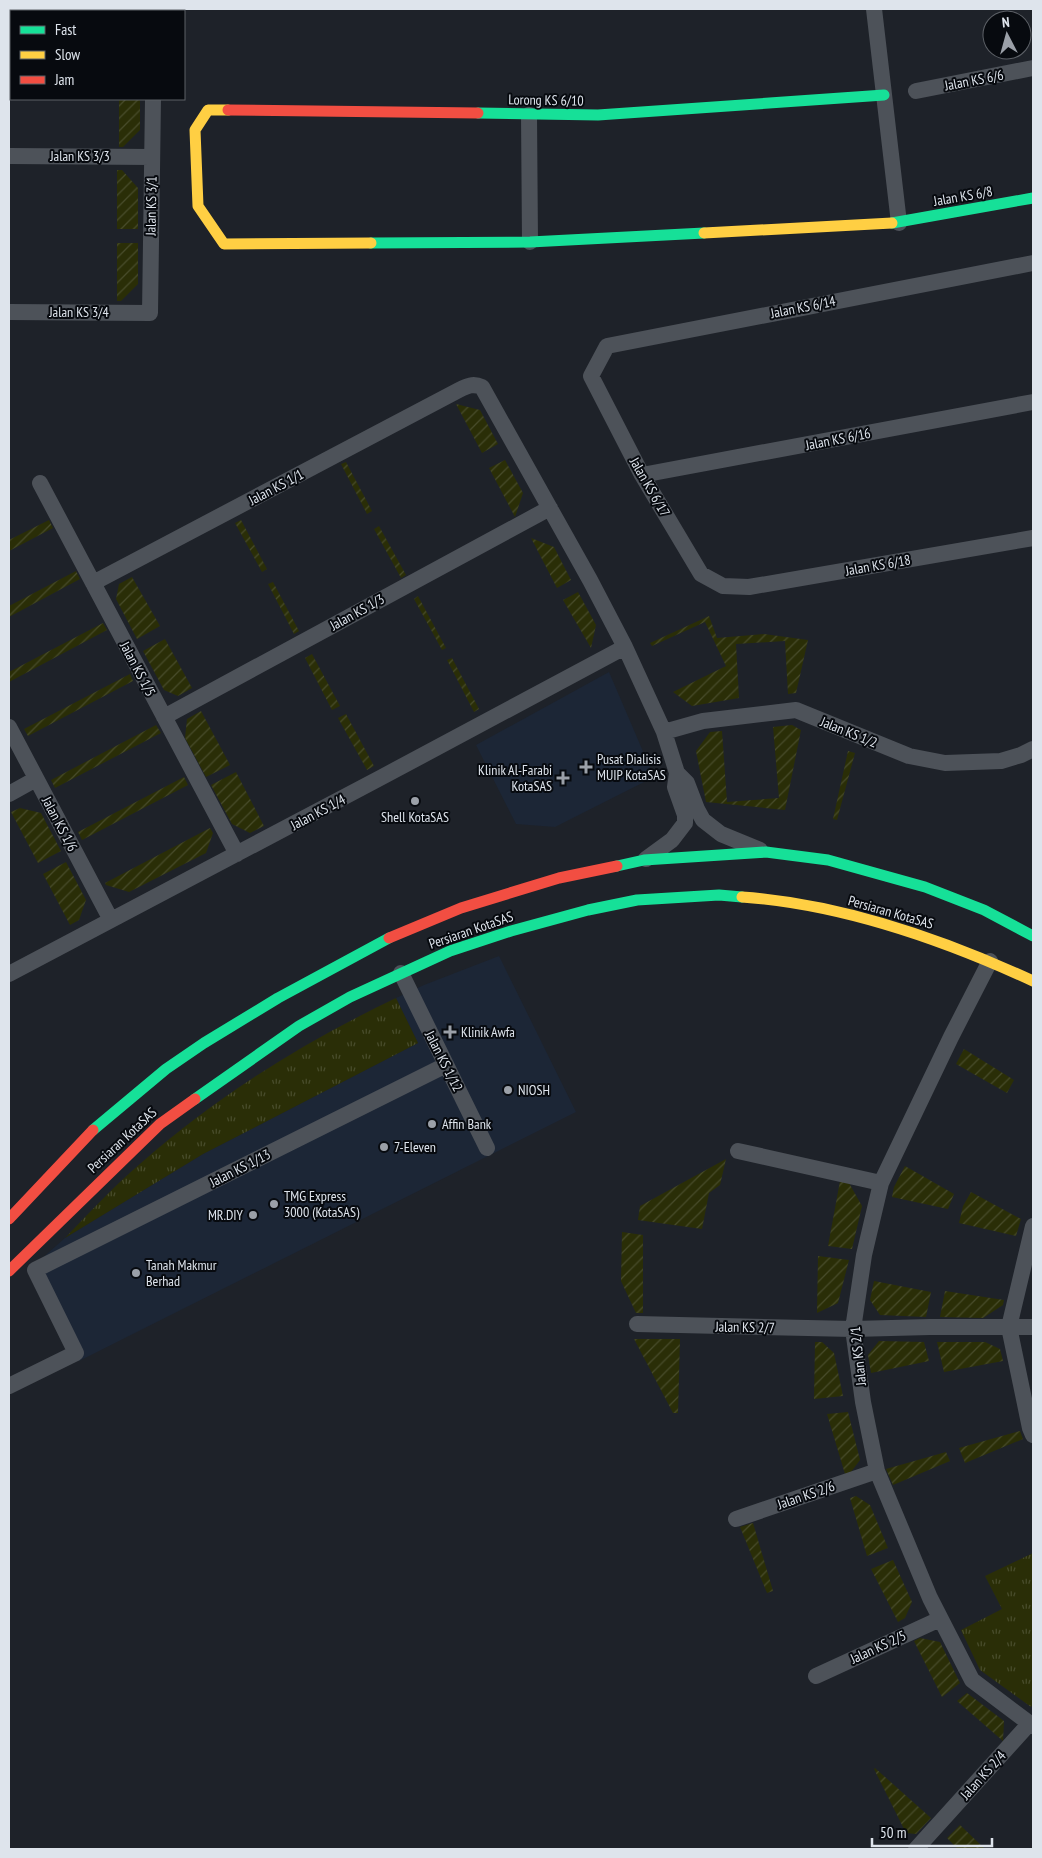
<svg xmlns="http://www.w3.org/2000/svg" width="1042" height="1858" viewBox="0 0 1042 1858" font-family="'PT Sans Narrow',sans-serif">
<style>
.built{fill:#1c2636}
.grass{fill:url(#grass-tufts)}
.garden{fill:url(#garden-furrows)}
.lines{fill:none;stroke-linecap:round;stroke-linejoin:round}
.street{stroke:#4d5259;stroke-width:16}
.fast{stroke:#16e098;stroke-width:11}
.slow{stroke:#ffcf43;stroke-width:11}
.jam{stroke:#f24e42;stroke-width:11}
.poi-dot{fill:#9ba0a8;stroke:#070a0f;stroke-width:2}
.labels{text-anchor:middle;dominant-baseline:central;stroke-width:4;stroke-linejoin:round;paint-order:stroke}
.street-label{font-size:14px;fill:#dee4ec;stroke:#070a0f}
.poi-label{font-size:14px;fill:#dee4ec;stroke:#070a0f;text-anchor:start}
</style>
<defs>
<pattern id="grass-tufts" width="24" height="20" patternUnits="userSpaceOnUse" patternTransform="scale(1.25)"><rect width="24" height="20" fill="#2a2e07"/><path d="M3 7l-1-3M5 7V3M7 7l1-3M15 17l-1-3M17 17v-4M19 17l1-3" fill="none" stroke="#484c2b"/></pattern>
<pattern id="garden-furrows" width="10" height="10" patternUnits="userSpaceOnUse" patternTransform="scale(1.25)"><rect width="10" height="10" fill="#2a2e07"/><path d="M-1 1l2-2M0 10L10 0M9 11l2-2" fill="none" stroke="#484c2b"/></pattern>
</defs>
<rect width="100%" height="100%" fill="#1e2229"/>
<!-- built -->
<path class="built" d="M609,672L654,777L555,827L516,824L476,745Z
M499,956L576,1112L79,1361L39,1261L65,1238L203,1154L418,1043L396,998L424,985Z"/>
<!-- grass -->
<path class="grass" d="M396,998L418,1043L203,1154L65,1238C90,1212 114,1186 141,1163C217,1096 304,1042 396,998Z
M1033,1553V1704L1031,1707L980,1670L961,1630L1002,1609L985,1576Z"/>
<!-- garden -->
<path class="garden" d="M119,99H140V130L123,147H119Z
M117,170H122L138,188V229H117Z
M117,243H138V284L121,301H117Z
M456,404L480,410L498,444L482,453Z
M505,460L523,493L515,517L489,468Z
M346,462L372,511L367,514L341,464Z
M49,520L53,528L9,551V540Z
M241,520L267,569L262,572L235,523Z
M379,526L406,575L401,578L374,529Z
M531,538L554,547L571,580L557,588Z
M76,571L80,579L9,617V606Z
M132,577L160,626L137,639L116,599L119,584Z
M273,582L299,631L294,634L268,584Z
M578,592L596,625L591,648L563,600Z
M418,596L446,648L442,650L414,599Z
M709,616L717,638L764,634L808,640L796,693L788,694L785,641L736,644L739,698L692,706L673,692L726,666L705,622L652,646L650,643Z
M103,623L107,630L9,682V672Z
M165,639L192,688L178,696L164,690L143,651Z
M312,654L340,706L332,710L305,658Z
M452,658L479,709L474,712L447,660Z
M130,674L133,681L28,736L24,729Z
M201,711L230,765L206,777L185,738L187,719Z
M346,714L374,766L367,770L338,718Z
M156,725L161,733L55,788L51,780Z
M792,725L801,730L785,810L706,802L696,751L710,732L722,731L727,802L779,798L773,727Z
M848,751L855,753L837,820L833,819Z
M236,772L264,826L250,833L232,824L211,785Z
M184,777L188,785L82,840L78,832Z
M20,808L41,813L61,851L38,863L11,812Z
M210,828L213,833L206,853L129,892L106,885L105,883Z
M66,862L86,900L79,920L70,925L43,874Z
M964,1049L1014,1080L1007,1093L956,1064Z
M726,1159L720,1185L709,1193L702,1229L638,1220L640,1206Z
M905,1166L954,1194L948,1209L892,1197L894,1187Z
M840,1181L849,1183L862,1206L852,1249L828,1246Z
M971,1192L1021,1219L1016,1236L959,1223L963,1206Z
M622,1232L643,1235V1313H636L621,1281Z
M818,1256L849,1260L838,1303L817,1313Z
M874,1281L931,1292L926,1317L880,1315L870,1300Z
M945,1291L1004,1300L1003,1305L983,1318L940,1317Z
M634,1339H680L678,1413H673Z
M879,1341L924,1342L929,1361L871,1373L868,1355Z
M815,1342H822L834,1353L843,1396L814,1399Z
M937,1342H985L1000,1349L1003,1361L944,1372Z
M848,1412L860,1460L851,1472L845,1474L827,1414Z
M1020,1431L1023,1439L965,1463L959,1448Z
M946,1452L950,1461L893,1485L886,1469Z
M856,1496L870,1505L888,1548L867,1556L850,1498Z
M753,1523L773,1591L767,1593L740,1527Z
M893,1560L912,1602L905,1618L898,1622L871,1569Z
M920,1638L940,1642L960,1683L942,1697L914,1641Z
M967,1693L1004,1721L1003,1741L957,1701Z
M875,1768L931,1818L916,1834L906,1833L874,1769Z
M960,1825L985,1849H958L947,1838Z"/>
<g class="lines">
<!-- street -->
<path class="street" d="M874,9L899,223
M155,11V9
M916,91L1033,68
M529,115L530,242
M9,156L152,157
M1033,263L607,346L591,376L642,475L701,574L723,586L749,587L1033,538
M9,312L150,313L153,99
M642,475L1033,402
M40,483L237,854
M93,583L459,390C467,386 473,383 482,387L590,580L625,647L664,732L677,773L675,787L685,815V823L672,840L646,859
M164,717L550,508
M9,727L111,920
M664,732L703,721L796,710L909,756L945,763L1001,761L1021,755L1033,749
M677,773L687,783L697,809L703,820L721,834L760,850
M9,794L36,779
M990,961L951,1037L881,1183L864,1255L853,1329L863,1402L877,1471L930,1598L972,1680L1033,1726
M401,973L487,1148
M9,974L382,777L625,647
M738,1151L881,1183
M1033,1226L1009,1327L1030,1428L1033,1435
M637,1324L853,1329L930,1327H1033
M9,1386L76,1353L35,1270L446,1065
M736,1519L877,1471
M816,1676L940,1619
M916,1849L1029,1724"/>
<!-- fast -->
<path class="fast" d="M478,113L598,115L884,95
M892,223L1033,198
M371,243L530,242L704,233
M617,866L644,860L766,852L828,860L925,887L984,910L1033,936
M195,1099L299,1026L350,997L450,951L511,931L588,910L637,900L719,895L742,897
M93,1130L166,1069L204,1043L278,998L389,938"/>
<!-- slow -->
<path class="slow" d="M228,110H208L195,130L198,206L224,244L371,243
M704,233L892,223
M742,897C842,904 942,939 1033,981"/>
<!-- jam -->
<path class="jam" d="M228,110L478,113
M389,938L461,908L559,878L617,866
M9,1219L93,1130
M9,1271L160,1124L195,1099"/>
</g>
<!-- markers -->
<g class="poi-dot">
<path d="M583.5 759.5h5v5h5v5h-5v5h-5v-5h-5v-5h5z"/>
<path d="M560.5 770.5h5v5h5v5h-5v5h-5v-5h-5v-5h5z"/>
<circle cx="415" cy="801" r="5"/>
<path d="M447.5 1024.5h5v5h5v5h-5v5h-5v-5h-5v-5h5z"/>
<circle cx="508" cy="1090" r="5"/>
<circle cx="432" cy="1124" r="5"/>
<circle cx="384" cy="1147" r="5"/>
<circle cx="274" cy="1204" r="5"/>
<circle cx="253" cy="1215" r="5"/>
<circle cx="136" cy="1273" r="5"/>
</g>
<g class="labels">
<!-- street labels -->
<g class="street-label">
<text transform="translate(974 80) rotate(-11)">Jalan KS 6/6</text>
<text transform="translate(546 100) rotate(1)">Lorong KS 6/10</text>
<text x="80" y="156">Jalan KS 3/3</text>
<text transform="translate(963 196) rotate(-10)">Jalan KS 6/8</text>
<text transform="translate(151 206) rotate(-89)">Jalan KS 3/1</text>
<text transform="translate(803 307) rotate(-11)">Jalan KS 6/14</text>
<text x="79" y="312">Jalan KS 3/4</text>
<text transform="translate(838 439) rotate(-11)">Jalan KS 6/16</text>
<text transform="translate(276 487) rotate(-28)">Jalan KS 1/1</text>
<text transform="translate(650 487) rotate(60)">Jalan KS 6/17</text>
<text transform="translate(878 565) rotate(-10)">Jalan KS 6/18</text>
<text transform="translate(357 612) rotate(-29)">Jalan KS 1/3</text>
<text transform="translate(138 669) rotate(62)">Jalan KS 1/5</text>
<text transform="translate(849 732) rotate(22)">Jalan KS 1/2</text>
<text transform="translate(318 812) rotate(-28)">Jalan KS 1/4</text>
<text transform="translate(60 824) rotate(62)">Jalan KS 1/6</text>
<text transform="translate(891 912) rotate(16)">Persiaran KotaSAS</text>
<text transform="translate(471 930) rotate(-19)">Persiaran KotaSAS</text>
<text transform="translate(444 1061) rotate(63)">Jalan KS 1/12</text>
<text transform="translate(122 1140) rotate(-43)">Persiaran KotaSAS</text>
<text transform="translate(240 1168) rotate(-27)">Jalan KS 1/13</text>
<text transform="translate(745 1327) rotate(1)">Jalan KS 2/7</text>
<text transform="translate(858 1356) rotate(-96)">Jalan KS 2/1</text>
<text transform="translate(806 1495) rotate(-19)">Jalan KS 2/6</text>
<text transform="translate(878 1647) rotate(-25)">Jalan KS 2/5</text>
<text transform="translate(983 1775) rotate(-48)">Jalan KS 2/4</text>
</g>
<!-- poi labels -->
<g class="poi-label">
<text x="597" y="759">Pusat Dialisis<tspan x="597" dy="16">MUIP KotaSAS</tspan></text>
<text x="552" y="770" text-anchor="end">Klinik Al-Farabi<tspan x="552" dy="16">KotaSAS</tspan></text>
<text x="415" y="817" text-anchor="middle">Shell KotaSAS</text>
<text x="461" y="1032">Klinik Awfa</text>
<text x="518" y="1090">NIOSH</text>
<text x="442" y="1124">Affin Bank</text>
<text x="394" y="1147">7-Eleven</text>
<text x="284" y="1196">TMG Express<tspan x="284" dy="16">3000 (KotaSAS)</tspan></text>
<text x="243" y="1215" text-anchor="end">MR.DIY</text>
<text x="146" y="1265">Tanah Makmur<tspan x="146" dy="16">Berhad</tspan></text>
</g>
</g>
<!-- border -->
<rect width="1042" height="1858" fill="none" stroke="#dee4ec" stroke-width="20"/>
<!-- legend -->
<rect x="10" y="10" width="175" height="90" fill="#070a0f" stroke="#5d6167"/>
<rect x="20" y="26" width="25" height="8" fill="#16e098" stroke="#5d6167"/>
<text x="55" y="35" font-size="15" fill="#dee4ec">Fast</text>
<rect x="20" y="51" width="25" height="8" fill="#ffcf43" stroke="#5d6167"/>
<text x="55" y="60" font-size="15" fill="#dee4ec">Slow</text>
<rect x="20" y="76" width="25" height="8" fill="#f24e42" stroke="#5d6167"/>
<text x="55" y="85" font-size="15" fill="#dee4ec">Jam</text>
<!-- north arrow -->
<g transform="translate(1007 35) rotate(354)"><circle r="24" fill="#070a0f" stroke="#5d6167"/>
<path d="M0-4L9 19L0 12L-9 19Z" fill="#9ba0a8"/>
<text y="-8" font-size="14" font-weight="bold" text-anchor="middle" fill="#dee4ec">N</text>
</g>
<!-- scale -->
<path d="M872 1838v8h120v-8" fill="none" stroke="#dee4ec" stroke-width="2.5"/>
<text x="880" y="1838" font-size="15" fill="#dee4ec" stroke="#070a0f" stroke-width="4" paint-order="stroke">50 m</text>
</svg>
